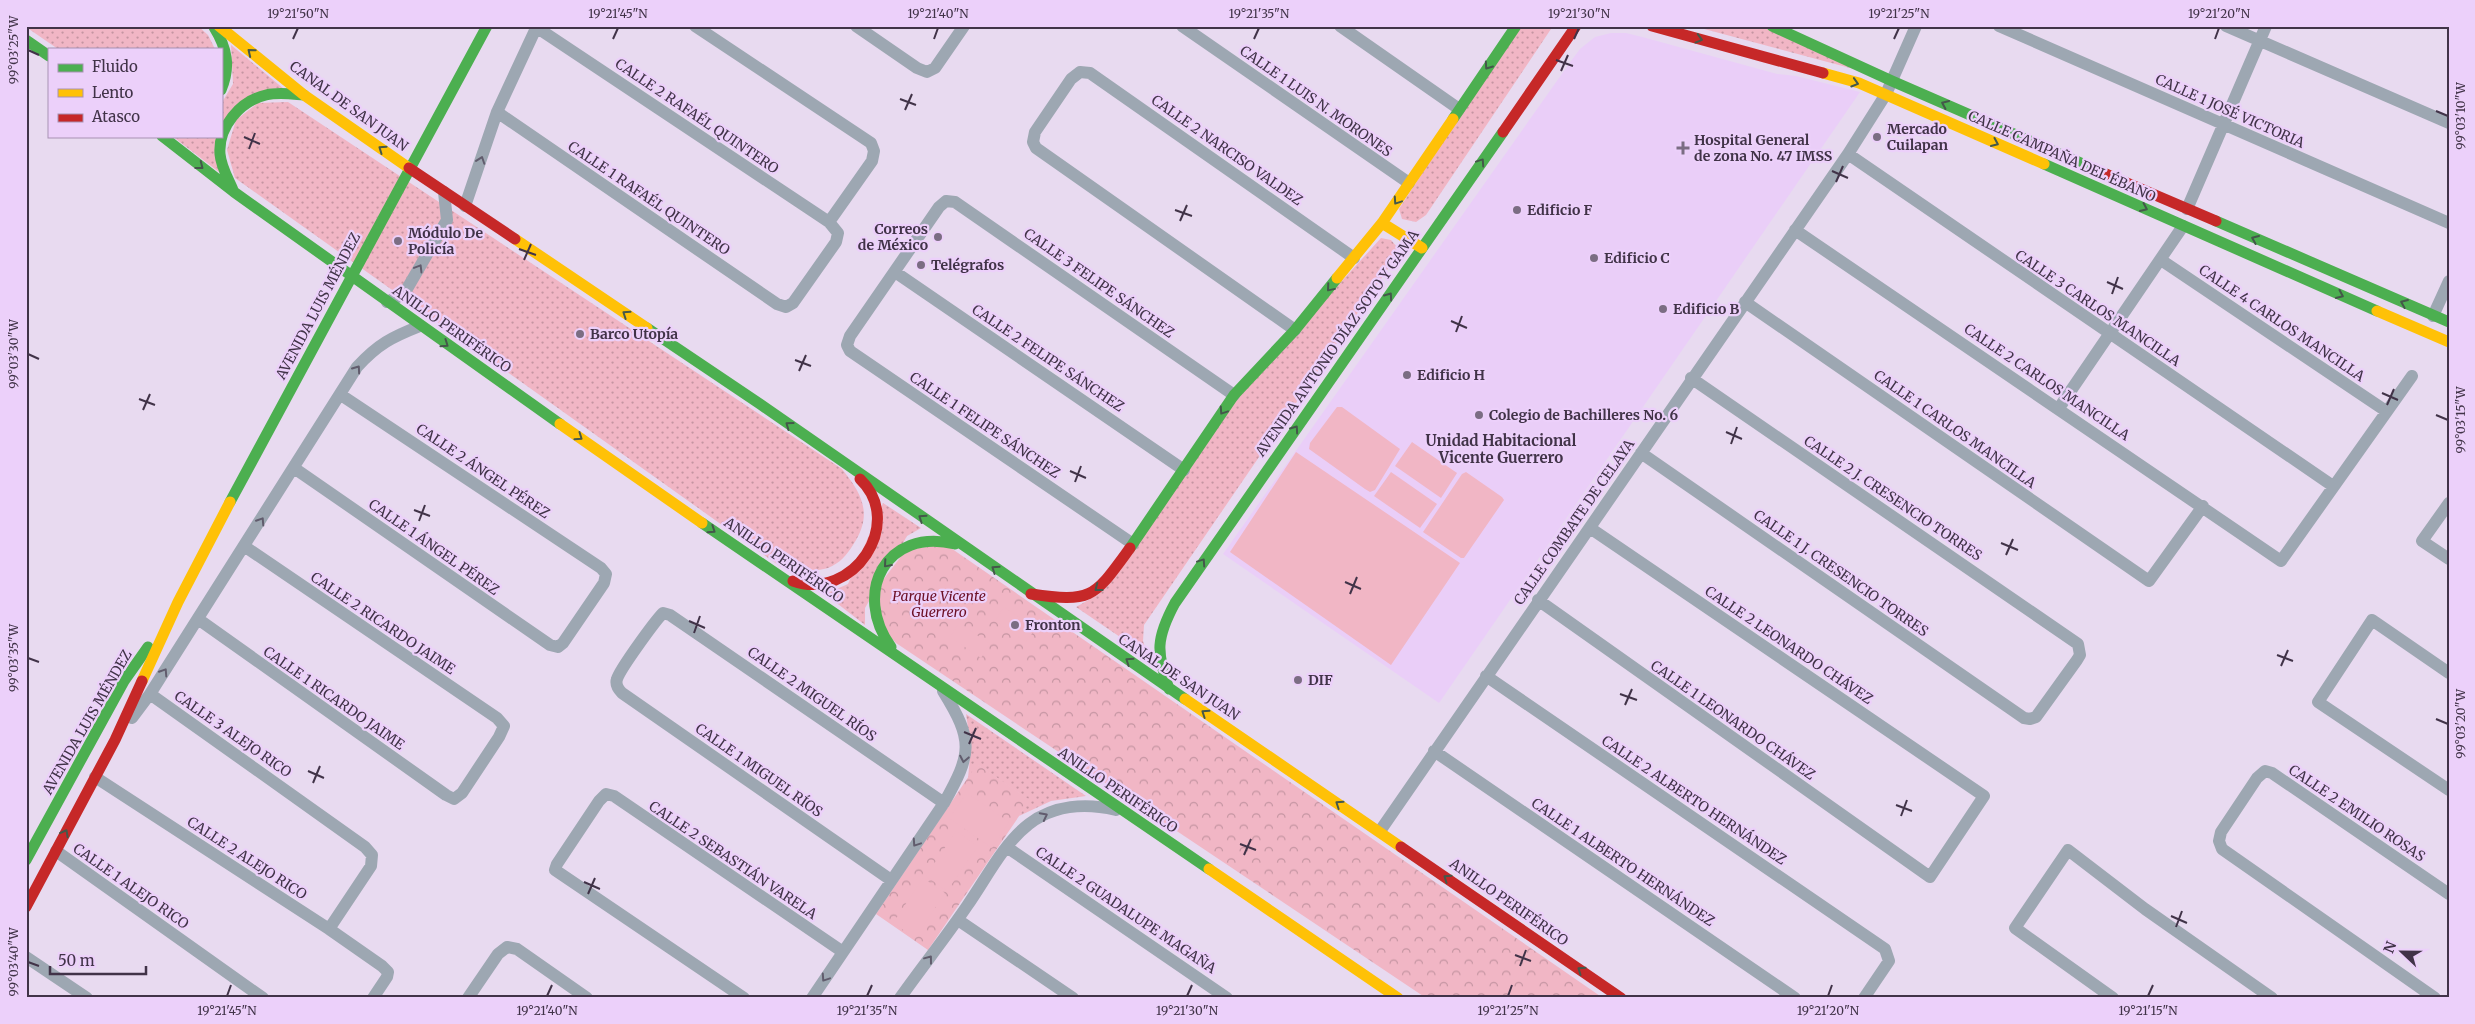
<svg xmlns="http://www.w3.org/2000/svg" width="2475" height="1024" viewBox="0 0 2475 1024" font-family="Merriweather,serif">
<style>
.built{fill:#eacef8}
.grass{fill:url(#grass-dots)}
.park{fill:url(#park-crowns)}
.pitch{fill:#f1b6c5}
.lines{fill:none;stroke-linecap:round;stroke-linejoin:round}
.street{stroke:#9da7b2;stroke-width:12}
.fast{stroke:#4caf50;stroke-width:11}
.slow{stroke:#ffc107;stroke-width:11}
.jam{stroke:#c62828;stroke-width:11}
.oneway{stroke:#44584a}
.oneway2{stroke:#615c6d}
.ticks{fill:none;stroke:#413348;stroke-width:2}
.poi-dot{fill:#7b6d83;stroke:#ecd0fa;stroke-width:2}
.labels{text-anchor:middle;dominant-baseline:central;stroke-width:4.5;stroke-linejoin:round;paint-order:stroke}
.street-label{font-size:14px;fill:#413348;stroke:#ecd0fa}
.poi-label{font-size:14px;font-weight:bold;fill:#413348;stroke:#ecd0fa;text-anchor:start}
.park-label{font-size:14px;font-style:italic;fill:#6c0f25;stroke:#ecd0fa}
.neighbourhood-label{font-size:15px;font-weight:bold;fill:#413348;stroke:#ecd0fa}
.neatline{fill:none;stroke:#413348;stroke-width:2}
.ticks-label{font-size:12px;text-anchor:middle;fill:#413348}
</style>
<defs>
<pattern id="grass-dots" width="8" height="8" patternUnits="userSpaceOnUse" patternTransform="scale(1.25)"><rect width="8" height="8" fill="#f1b6c5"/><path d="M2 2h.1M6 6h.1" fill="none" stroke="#c595a2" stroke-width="1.8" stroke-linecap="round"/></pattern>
<pattern id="park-crowns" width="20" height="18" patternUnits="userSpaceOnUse" patternTransform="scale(1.25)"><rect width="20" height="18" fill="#f1b6c5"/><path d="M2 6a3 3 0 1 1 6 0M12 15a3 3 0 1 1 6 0" fill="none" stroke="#c595a2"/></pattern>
</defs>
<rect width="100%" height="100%" fill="#e8daf0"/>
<!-- built -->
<path class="built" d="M1611,33H1626L1646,38L1777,74L1796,76L1860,92L1439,703L1223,554L1571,61L1580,49L1595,37Z"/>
<!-- grass -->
<path class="grass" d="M198,26L208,35L215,49H58L26,27Z
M1518,26H1553L1426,215L1416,222L1402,219L1399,209Z
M1693,26H1760L1865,72Z
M231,45L284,89L221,123V104L233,84Z
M288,102L842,469C863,495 873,515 853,545C846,556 840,563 828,568C813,573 796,569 781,567L235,178L227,150L236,120L258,103Z
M172,136H216L219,172Z
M1381,238L1391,240L1397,247L1396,257L1144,625L1143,641L1148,656L1076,607L1099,594L1233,401Z
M883,503L921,528L907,536L865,608V625L825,594L848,584Z
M966,714L1086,796L1051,801L1019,816L1029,800L978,765L968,778L971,747Z"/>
<!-- park -->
<path class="park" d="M945,544L1603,998H1426L896,643L884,630L876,589L906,550Z
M977,764L1030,800L928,950L876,914Z"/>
<!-- pitch -->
<path class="pitch" d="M1337,407H1342L1400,449L1375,490L1370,492L1365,489L1309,449L1310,443Z
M1412,442L1457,473L1441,498L1395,466Z
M1296,452L1460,563L1391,665L1230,552Z
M1391,472L1437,504L1420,528L1374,496Z
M1466,472L1502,497L1504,500L1464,558H1461L1423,532L1462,474Z
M1004,607L1036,628L1026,642L995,621Z
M959,623L990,644L981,658L950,637Z
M967,793L1009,822L992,848L949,818Z
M956,831L978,846L947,891L926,876Z
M923,878L945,893L915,938L893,923Z"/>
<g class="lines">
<!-- street -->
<path class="street" d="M695,26L871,143L874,151L872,161L829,222
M856,26L917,68L927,72L935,68L964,26
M1182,26L1409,183
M1340,26L1459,109
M1999,26L2449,223
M2226,26L2449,123
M497,112L777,304L786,307L793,303L836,242L838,233L829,222L536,27
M1848,154L2333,486
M465,206L497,112L537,26
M2187,209L2266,26
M1795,230L2281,561L2412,376
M2161,260L2386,411
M895,272L1184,470
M387,302L404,294L447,220L444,192
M1745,302L2149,581L2203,506
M2433,316L2449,281
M1295,330L1036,148L1033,142L1035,132L1071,79L1080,72L1090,73L1354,258
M2059,408L2183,226
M1641,453L2024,718L2030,719L2036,717L2077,660L2080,655L2078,644L1691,378
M294,468L550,645L558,647L563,643L604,583L606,574L601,568L341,395
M2449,503L2422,541L2449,559
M1133,544L850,351L847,345L850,336L939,207L946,201L955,202L1234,395
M1538,600L1930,877L1984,796L1590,528
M198,619L446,795L454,799L462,793L499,737L504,726L497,718L244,546
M2449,673L2372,620L2318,702L2449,790
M1486,676L1885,949L1889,961L1864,998
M150,694L365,847L372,855L371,866L329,929
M132,718L150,694L357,367C378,344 392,337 420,326
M1434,751L1795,998
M95,777L329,929L382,966L388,972L387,977L373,998
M1380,831L1848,154L1886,94L1916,26
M1008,848L1227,998
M56,851L263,998
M891,880L622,693C618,689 615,685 617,679C620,669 655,621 663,613L670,615L944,803
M958,920L1073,998
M26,957L87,998
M468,998L498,954L507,947L517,949L587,998
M744,998L555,870L557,864L599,801L606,794L614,796L843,952
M812,998L944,803C972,753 974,741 943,691
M900,998C922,967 946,937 967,906C986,879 1003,844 1029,824C1054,805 1086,803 1116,810
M2113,998L2015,928L2068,850L2145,909L2272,998
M2435,998L2222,849L2219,841L2221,832L2257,778L2265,771L2272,773L2449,894"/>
<!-- fast -->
<path class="fast" d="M1772,26L1892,81L2106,174
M214,27C227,48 231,67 221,90
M26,40L49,56
M1453,119L1516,26
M162,136L234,192L560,424
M2044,164L2377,311
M233,190C228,178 221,167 220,154C218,127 240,101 266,95C278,92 291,94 304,95
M2216,221L2449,322
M647,328L760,404L1185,699
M230,502L487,26
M702,523L1209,869
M1130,548L1234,395L1295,330L1337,278
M891,647C852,593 886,527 955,544
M1169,689C1156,652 1156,638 1175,603L1503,132
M26,860L124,681L148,647"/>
<!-- slow -->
<path class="slow" d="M219,26L304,95L409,168
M1823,73L1859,83L2044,164
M1382,223L1422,248
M515,239L647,328
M1337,278L1382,223L1453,119
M2377,311L2449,342
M560,424L702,523
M142,681L178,602L230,502
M1185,699L1401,847
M1209,869L1398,998"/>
<!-- jam -->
<path class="jam" d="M1652,26L1823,73
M1503,132L1576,26
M409,168L515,239
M2106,174L2216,221
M793,581C853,602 906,523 860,479
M1031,594C1093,603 1094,597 1130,548
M1401,847L1621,998
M26,907L115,740L142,681"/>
</g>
<!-- one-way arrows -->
<defs><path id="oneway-chevron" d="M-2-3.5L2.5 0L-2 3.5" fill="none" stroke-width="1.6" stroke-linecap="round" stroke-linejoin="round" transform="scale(1.25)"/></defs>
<g class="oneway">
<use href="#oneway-chevron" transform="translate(1699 39) rotate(15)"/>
<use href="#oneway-chevron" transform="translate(251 52) rotate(-141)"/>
<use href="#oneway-chevron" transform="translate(1488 66) rotate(125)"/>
<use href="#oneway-chevron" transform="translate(1855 83) rotate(17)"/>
<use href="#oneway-chevron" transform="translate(1945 104) rotate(-156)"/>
<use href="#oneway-chevron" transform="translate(1995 143) rotate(24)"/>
<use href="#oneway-chevron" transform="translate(382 149) rotate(-145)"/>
<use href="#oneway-chevron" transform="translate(1481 162) rotate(-56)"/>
<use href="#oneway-chevron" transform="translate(200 166) rotate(38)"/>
<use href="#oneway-chevron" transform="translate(1397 201) rotate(124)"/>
<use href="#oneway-chevron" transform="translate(2144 208) rotate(24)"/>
<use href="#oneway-chevron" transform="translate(2255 239) rotate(-157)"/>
<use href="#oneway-chevron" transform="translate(1330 288) rotate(130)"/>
<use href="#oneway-chevron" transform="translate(2340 295) rotate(24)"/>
<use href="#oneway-chevron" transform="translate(1389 296) rotate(-55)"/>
<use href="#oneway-chevron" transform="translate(2404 303) rotate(-157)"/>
<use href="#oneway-chevron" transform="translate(626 314) rotate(-146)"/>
<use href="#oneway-chevron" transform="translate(445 344) rotate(35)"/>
<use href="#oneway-chevron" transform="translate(1223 411) rotate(124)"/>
<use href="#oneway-chevron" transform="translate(789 425) rotate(-144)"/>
<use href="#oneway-chevron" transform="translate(1295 429) rotate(-55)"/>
<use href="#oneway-chevron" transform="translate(579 437) rotate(35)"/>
<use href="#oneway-chevron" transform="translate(922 518) rotate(-146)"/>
<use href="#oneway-chevron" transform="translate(712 530) rotate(34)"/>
<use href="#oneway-chevron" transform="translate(1202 562) rotate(-56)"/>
<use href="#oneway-chevron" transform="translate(887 564) rotate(131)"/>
<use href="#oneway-chevron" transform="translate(995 569) rotate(-145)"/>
<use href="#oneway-chevron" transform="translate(1098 588) rotate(142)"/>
<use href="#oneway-chevron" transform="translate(1129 661) rotate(-146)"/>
<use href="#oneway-chevron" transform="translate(1205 713) rotate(-146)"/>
<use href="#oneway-chevron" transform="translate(1339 804) rotate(-146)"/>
<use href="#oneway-chevron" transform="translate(65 833) rotate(-62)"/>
<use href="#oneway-chevron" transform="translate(1447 878) rotate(-145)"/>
<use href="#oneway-chevron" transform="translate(1581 970) rotate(-145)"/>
</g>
<g class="oneway2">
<use href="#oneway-chevron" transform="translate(481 160) rotate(-71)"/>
<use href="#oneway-chevron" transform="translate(419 268) rotate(-59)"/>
<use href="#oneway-chevron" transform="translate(357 369) rotate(-55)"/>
<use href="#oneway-chevron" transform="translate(261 521) rotate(-57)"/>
<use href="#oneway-chevron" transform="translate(164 672) rotate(-57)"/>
<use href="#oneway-chevron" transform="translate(964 759) rotate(101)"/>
<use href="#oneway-chevron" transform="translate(1044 816) rotate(-27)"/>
<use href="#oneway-chevron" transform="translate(916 843) rotate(124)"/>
<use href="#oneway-chevron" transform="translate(929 959) rotate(-53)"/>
<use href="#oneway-chevron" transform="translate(825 978) rotate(124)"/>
</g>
<!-- ticks -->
<path class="ticks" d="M293,39L298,28M613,39L618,28M934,39L938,28M1254,39L1259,28M1574,39L1579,28M1894,39L1899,28M2215,39L2219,28M28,50L39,55M1556,60L1573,66M1561,71L1568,55M900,99L916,105M905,110L912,94M2436,111L2448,116M244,137L260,144M249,149L255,133M1832,171L1848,178M1836,182L1843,166M1175,210L1192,216M1180,221L1187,205M519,249L536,255M524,260L531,244M2107,282L2123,289M2112,294L2118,277M1451,321L1467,328M1456,332L1462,316M28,354L39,359M795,360L811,366M799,371L806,355M2382,393L2398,400M139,399L155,405M2387,405L2394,389M143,410L150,394M2436,415L2448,420M1726,432L1742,439M1731,444L1737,427M1070,471L1086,478M1075,482L1081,466M414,510L430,516M419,521L425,505M2001,543L2018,550M2006,555L2013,539M1345,582L1361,589M1350,594L1357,577M689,621L705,628M694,633L700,616M2277,655L2293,661M28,658L39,662M2281,666L2288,650M1620,694L1637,700M1625,705L1632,689M2436,719L2448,724M964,732L981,739M969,744L976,728M308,771L324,778M313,783L320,766M1896,805L1912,811M1901,816L1907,800M1240,844L1256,850M1244,855L1251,839M584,882L600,889M588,894L595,878M2171,916L2187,923M2176,927L2182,911M1515,955L1531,961M28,962L39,966M1520,966L1526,950M227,996L231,985M547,996L552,985M867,996L872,985M1187,996L1192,985M1508,996L1512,985M1828,996L1832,985M2148,996L2153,985"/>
<!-- markers -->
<g class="poi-dot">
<circle cx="1877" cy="137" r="5"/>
<path d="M1680.5 140.5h5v5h5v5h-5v5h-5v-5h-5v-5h5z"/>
<circle cx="1517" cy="210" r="5"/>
<circle cx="938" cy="237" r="5"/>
<circle cx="398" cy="241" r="5"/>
<circle cx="1594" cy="258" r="5"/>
<circle cx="921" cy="265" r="5"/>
<circle cx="1663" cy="309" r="5"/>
<circle cx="580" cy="334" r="5"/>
<circle cx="1407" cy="375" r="5"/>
<circle cx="1479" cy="415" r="5"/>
<circle cx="1015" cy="625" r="5"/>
<circle cx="1298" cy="680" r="5"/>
</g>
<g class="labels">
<!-- street labels -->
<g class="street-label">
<text transform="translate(1316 101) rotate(35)">CALLE 1 LUIS N. MORONES</text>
<text transform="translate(349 106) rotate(36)">CANAL DE SAN JUAN</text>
<text transform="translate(2230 111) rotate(24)">CALLE 1 JOSÉ VICTORIA</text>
<text transform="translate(697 116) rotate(34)">CALLE 2 RAFAÉL QUINTERO</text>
<text transform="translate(1227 150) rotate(35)">CALLE 2 NARCISO VALDEZ</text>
<text transform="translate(2062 156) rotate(24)">CALLE CAMPAÑA DEL ÉBANO</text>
<text transform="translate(649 198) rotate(34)">CALLE 1 RAFAÉL QUINTERO</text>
<text transform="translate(1099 283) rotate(35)">CALLE 3 FELIPE SÁNCHEZ</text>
<text transform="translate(318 306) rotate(-62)">AVENIDA LUIS MÉNDEZ</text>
<text transform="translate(2098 308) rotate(34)">CALLE 3 CARLOS MANCILLA</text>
<text transform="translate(2282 323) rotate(34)">CALLE 4 CARLOS MANCILLA</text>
<text transform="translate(452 329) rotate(35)">ANILLO PERIFÉRICO</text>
<text transform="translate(1337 343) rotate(-55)">AVENIDA ANTONIO DÍAZ SOTO Y GAMA</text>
<text transform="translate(1048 358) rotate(34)">CALLE 2 FELIPE SÁNCHEZ</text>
<text transform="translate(2047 382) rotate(34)">CALLE 2 CARLOS MANCILLA</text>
<text transform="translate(985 425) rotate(34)">CALLE 1 FELIPE SÁNCHEZ</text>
<text transform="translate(1955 429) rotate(35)">CALLE 1 CARLOS MANCILLA</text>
<text transform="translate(483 471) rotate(34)">CALLE 2 ÁNGEL PÉREZ</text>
<text transform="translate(1893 498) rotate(34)">CALLE 2 J. CRESENCIO TORRES</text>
<text transform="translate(1574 522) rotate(-55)">CALLE COMBATE DE CELAYA</text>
<text transform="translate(434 547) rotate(35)">CALLE 1 ÁNGEL PÉREZ</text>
<text transform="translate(784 560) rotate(34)">ANILLO PERIFÉRICO</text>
<text transform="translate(1841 573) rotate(35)">CALLE 1 J. CRESENCIO TORRES</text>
<text transform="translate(383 623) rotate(34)">CALLE 2 RICARDO JAIME</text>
<text transform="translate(1789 645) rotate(34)">CALLE 2 LEONARDO CHÁVEZ</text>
<text transform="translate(1179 677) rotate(34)">CANAL DE SAN JUAN</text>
<text transform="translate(812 694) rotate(35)">CALLE 2 MIGUEL RÍOS</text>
<text transform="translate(334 698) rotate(35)">CALLE 1 RICARDO JAIME</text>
<text transform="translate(1733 720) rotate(35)">CALLE 1 LEONARDO CHÁVEZ</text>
<text transform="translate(87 722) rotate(-60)">AVENIDA LUIS MÉNDEZ</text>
<text transform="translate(233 734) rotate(35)">CALLE 3 ALEJO RICO</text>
<text transform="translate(759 770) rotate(35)">CALLE 1 MIGUEL RÍOS</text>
<text transform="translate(1118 790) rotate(34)">ANILLO PERIFÉRICO</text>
<text transform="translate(1694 800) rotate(34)">CALLE 2 ALBERTO HERNÁNDEZ</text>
<text transform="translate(2357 813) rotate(34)">CALLE 2 EMILIO ROSAS</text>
<text transform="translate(247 858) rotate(33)">CALLE 2 ALEJO RICO</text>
<text transform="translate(733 860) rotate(34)">CALLE 2 SEBASTIÁN VARELA</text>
<text transform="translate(1623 862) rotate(34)">CALLE 1 ALBERTO HERNÁNDEZ</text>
<text transform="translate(131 886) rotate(35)">CALLE 1 ALEJO RICO</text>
<text transform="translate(1509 902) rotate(35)">ANILLO PERIFÉRICO</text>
<text transform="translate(1126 910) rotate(34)">CALLE 2 GUADALUPE MAGAÑA</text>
</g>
<!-- poi labels -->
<g class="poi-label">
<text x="1887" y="129">Mercado<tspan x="1887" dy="16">Cuilapan</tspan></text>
<text x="1694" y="140">Hospital General<tspan x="1694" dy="16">de zona No. 47 IMSS</tspan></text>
<text x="1527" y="210">Edificio F</text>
<text x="928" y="229" text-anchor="end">Correos<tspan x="928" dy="16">de México</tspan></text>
<text x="408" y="233">Módulo De<tspan x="408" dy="16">Policía</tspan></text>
<text x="1604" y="258">Edificio C</text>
<text x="931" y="265">Telégrafos</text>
<text x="1673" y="309">Edificio B</text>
<text x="590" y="334">Barco Utopía</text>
<text x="1417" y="375">Edificio H</text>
<text x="1489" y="415">Colegio de Bachilleres No. 6</text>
<text x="1025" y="625">Fronton</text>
<text x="1308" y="680">DIF</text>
</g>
<!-- park labels -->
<g class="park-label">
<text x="939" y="596">Parque Vicente<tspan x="939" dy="16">Guerrero</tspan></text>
</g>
<!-- neighbourhood labels -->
<g class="neighbourhood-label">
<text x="1501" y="440">Unidad Habitacional<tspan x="1501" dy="17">Vicente Guerrero</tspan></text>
</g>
</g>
<!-- border -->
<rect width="2475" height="1024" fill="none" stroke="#ecd0fa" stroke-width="55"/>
<!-- legend -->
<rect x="48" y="48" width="175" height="90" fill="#ecd0fa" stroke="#a891b3"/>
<rect x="58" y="64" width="25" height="8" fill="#4caf50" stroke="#a891b3"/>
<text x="92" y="72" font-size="15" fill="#413348">Fluido</text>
<rect x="58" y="89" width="25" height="8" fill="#ffc107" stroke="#a891b3"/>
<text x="92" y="98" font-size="15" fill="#413348">Lento</text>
<rect x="58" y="114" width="25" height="8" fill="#c62828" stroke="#a891b3"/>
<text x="92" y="122" font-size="15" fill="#413348">Atasco</text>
<!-- north arrow -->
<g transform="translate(2402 952) rotate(292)" stroke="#ecd0fa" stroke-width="4" paint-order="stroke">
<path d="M0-4L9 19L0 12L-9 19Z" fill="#413348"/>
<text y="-8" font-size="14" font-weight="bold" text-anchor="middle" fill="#413348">N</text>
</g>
<!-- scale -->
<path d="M50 966v8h96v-8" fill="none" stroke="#413348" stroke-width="2.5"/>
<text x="58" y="966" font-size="15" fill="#413348" stroke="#ecd0fa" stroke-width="4" paint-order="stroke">50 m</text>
<rect x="28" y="28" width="2420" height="968" class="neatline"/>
<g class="ticks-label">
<text x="298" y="18">19°21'50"N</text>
<text x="618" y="18">19°21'45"N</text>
<text x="938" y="18">19°21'40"N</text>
<text x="1259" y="18">19°21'35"N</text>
<text x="1579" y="18">19°21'30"N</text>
<text x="1899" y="18">19°21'25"N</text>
<text x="2219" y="18">19°21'20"N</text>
<text transform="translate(14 50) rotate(-90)" y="4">99°03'25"W</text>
<text transform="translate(2461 116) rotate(-90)" y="4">99°03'10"W</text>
<text transform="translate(14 354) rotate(-90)" y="4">99°03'30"W</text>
<text transform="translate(2461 420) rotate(-90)" y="4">99°03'15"W</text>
<text transform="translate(14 658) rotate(-90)" y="4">99°03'35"W</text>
<text transform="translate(2461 724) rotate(-90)" y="4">99°03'20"W</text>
<text transform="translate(14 962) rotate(-90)" y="4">99°03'40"W</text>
<text x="227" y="1015">19°21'45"N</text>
<text x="547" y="1015">19°21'40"N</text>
<text x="867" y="1015">19°21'35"N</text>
<text x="1187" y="1015">19°21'30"N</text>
<text x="1508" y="1015">19°21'25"N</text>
<text x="1828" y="1015">19°21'20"N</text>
<text x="2148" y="1015">19°21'15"N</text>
</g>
</svg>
